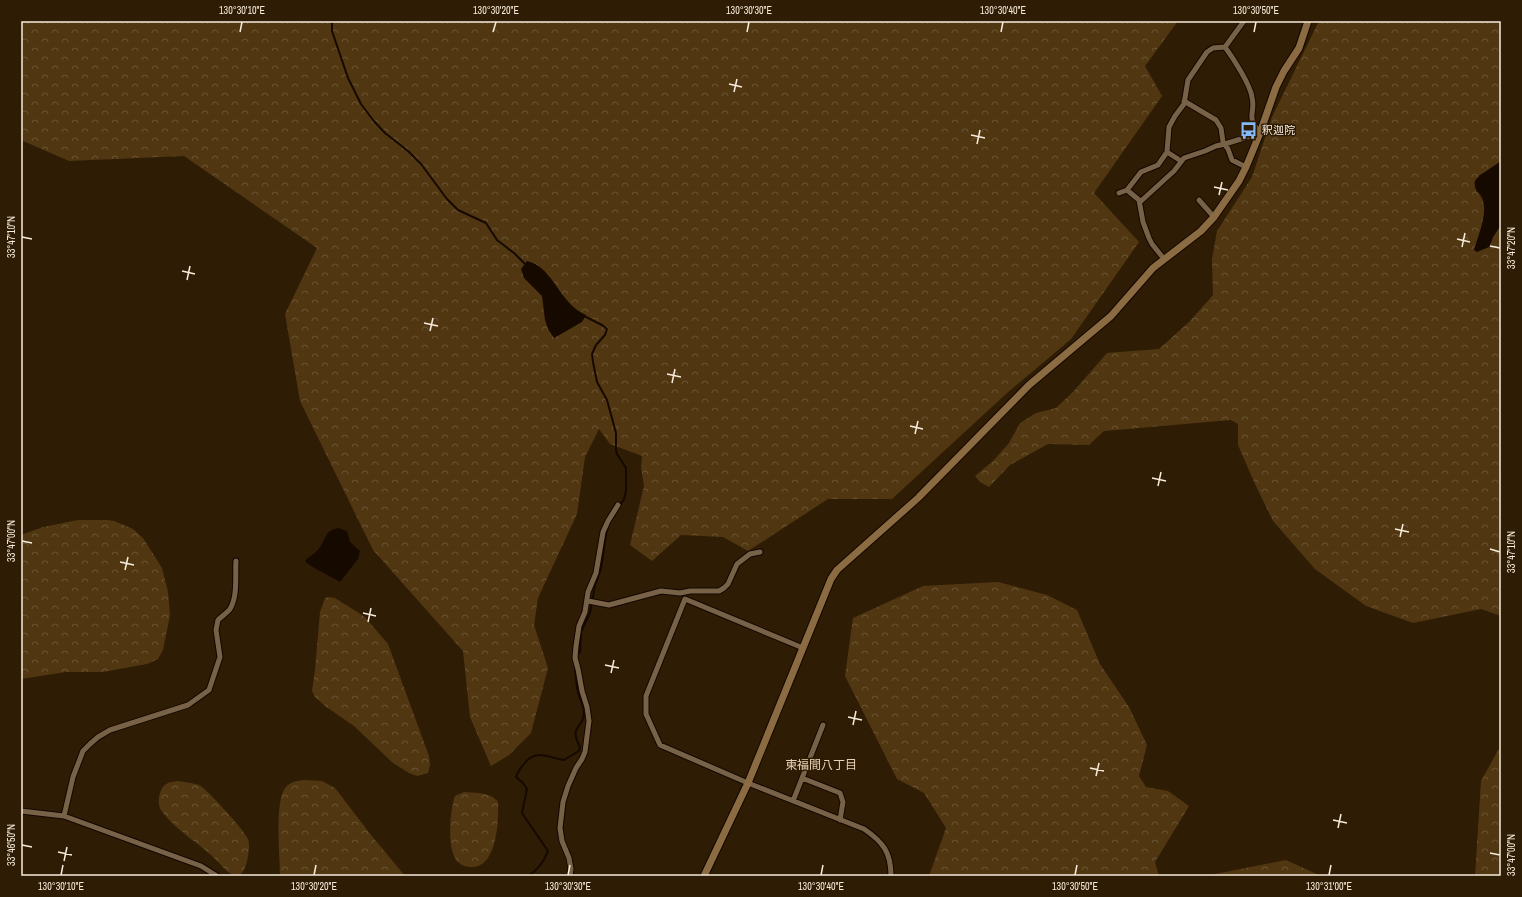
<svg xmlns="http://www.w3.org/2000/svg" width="1522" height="897" viewBox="0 0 1522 897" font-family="'Archivo Narrow','Noto Sans JP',sans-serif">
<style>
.forest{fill:url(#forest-crowns)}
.water{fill:#160900}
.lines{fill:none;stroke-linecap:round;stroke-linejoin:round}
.stream{stroke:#160900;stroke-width:2}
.street-casing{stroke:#150600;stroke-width:7}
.secondary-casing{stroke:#150600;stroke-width:9}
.street{stroke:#776248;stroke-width:5}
.secondary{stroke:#8a6b42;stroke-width:7}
.ticks{fill:none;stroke:#f8ecdd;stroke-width:1.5}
.labels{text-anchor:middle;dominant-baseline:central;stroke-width:3;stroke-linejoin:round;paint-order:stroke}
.poi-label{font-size:11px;fill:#f8ecdd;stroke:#2e1c04;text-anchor:start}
.neighbourhood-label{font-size:12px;fill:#e9d1b5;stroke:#2e1c04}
.neatline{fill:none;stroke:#f8ecdd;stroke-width:1.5}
.ticks-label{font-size:10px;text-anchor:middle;fill:#f8ecdd}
</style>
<defs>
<pattern id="forest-crowns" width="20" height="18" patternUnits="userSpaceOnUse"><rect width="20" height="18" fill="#513711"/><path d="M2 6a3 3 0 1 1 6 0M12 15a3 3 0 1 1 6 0" fill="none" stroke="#6b5433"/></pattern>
</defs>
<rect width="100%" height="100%" fill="#2e1c04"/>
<!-- forest -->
<path class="forest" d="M21,21H1178L1145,66L1162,96L1094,193L1139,242L1071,339L1007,393L892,499H828L748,551L723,537L681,535L652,561L630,545L644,486L641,467L642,456L610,444L599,429L585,457L577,514L538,598L534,625L548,668L531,733L509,755L491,766L470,717L463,651L373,550L300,401L285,314L317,248L184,156L69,161L21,140Z
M1319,21H1501V161L1488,171L1479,175L1476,191C1493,206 1479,233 1474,250L1491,243L1493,237L1501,225V616L1481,609L1413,623L1366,606L1315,569L1273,521L1255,484L1238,445V424L1231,420L1104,431L1089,445L1048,444L1010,465L989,487L980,482L975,476L993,461L1009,443L1020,423L1036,413L1056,408L1073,392L1107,353L1159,349L1189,322L1213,295L1212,259L1217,231L1252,177L1272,117Z
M78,520H107L114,521L133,529L143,538L162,568L168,592L170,615L163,650L158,659L147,664L103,672H66L21,679V535L43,527Z
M998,582L1047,595L1077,610L1100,664L1129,707L1147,745L1139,776L1146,787L1168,791L1189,806L1155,862L1159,876H929L946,828L924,793L897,779L845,676L853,618L923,586Z
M329,597L335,598L365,617L388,644L429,756L430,765L428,773L417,776L409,773L393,763L354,726L325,706L315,697L312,691L315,670L320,612L325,598Z
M1501,745V876H1475L1481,781Z
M303,780L322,781L335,788L371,835L405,876H280C280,856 274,800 286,787C290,782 297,781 303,780Z
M178,781C185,782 193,783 199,785C207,789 244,830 248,839C251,845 247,873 239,875C233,877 225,870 222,866C204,845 176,832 161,810C158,805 158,799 160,793C163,783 169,782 178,781Z
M464,792C475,793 491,792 498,802C499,819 497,868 472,867C467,867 462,866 458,862C446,851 450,810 455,796Z
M1286,860L1321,876H1205Z"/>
<!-- water -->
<path class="water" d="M1501,161V225L1493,237L1489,247L1477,252L1474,250C1478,236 1490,209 1481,195C1479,192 1476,191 1475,187C1475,185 1474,183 1475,181C1477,176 1496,165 1501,161Z
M527,261C554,267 558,303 586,315L582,322L554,338L548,329L545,320L542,296L524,278L521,269Z
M338,528L347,531L350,542L360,551L358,559L340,582C333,577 308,566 305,561C308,557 313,555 317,551C326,542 323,531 338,528Z"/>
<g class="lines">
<!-- stream -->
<path class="stream" d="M332,21V31L348,78L361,104L373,120L385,133L408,151L421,164L447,199L458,210L486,223L497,240L514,253L526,265
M580,653L581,632L590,613L595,585L601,569L606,534L609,524L624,499L626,491V468L617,454L616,450V433L607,400L597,382L593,362L592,354L596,345L605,335L607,329L602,325L584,316
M528,876C538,870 544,862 548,851L522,813L527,789L523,783L516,777C518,772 520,768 524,764C535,748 550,758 564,760L579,751L580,747C568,725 584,729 584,713C584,705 579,698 578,692C576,684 576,677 575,670"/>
<defs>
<path id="street" d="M1184,101L1216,120L1221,128L1223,142L1228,149L1232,160L1246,167
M1167,152L1181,161
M1127,190L1139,200L1143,222L1149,238L1152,244L1164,259
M1119,193L1127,190L1141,172L1158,165L1167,152L1169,127L1175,116L1184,104L1188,80L1207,52L1213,48L1225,47L1244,21
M1199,200L1214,217
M1140,202L1174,171L1184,158L1205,151L1216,146L1225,144L1260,133C1245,114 1256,115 1252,97C1250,84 1233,58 1225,47
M588,601L609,605L661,591L680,593L690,591H719L724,588L728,584L737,564L750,554L760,552
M803,648L685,599L646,696V714L660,745L748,783L864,829C883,842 891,852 891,876
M802,778L840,793L843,802L840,820
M793,801L823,725
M21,811L64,816L190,862L201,866L217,876
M64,816L73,777L83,751L90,744L98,737L110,730L188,705L209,690L220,657L216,630L218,620C222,616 227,613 230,609C238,596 235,575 236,561
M570,876L571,869L569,858L562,841L560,828L563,802L568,786L576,768L582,759L585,752L589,721L587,707L582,691L578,669L575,658L576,646L579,626L585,612L588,592L596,573L603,532L608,521L618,505"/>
<path id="secondary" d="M704,876L748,783L831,579L837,570L918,498L1029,385L1111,316L1153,268L1201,231L1214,217L1239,181L1246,167L1260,133L1276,87L1284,71L1299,48L1308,21"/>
</defs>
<!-- street casing -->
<use href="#street" class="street-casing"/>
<!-- secondary casing -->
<use href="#secondary" class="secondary-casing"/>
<!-- street -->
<use href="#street" class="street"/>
<!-- secondary -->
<use href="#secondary" class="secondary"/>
</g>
<!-- ticks -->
<path class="ticks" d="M240,32L242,22M493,32L496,22M747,32L749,22M1001,32L1003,22M1254,32L1256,22M729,84L742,87M734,92L737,79M971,135L985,138M977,144L980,130M1214,187L1228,190M1219,195L1222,182M22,237L32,239M1457,239L1470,242M1490,246L1500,248M1462,247L1465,233M182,271L195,274M187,280L190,266M424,323L438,326M430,331L433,318M667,374L681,377M672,383L675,369M910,426L923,429M915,434L918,421M1152,478L1166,481M1158,486L1161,472M1395,529L1409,532M1400,537L1403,524M22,541L32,543M1490,549L1500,552M120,562L134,565M125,570L128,557M363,613L376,616M368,622L371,608M605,665L619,668M611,673L614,660M848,717L862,720M853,725L856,711M1090,768L1104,771M1096,776L1099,763M1333,820L1347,823M1338,828L1341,814M22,845L32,847M58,852L72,855M1490,853L1500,855M64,861L67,847M61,875L63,865M314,875L316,865M568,875L570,865M821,875L823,865M1075,875L1077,865M1329,875L1331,865"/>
<!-- icons -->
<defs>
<symbol id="bus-bare" viewBox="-9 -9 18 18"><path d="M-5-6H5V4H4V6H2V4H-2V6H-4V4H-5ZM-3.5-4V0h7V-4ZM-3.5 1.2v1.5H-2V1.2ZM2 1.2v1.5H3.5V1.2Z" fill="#85bbfb" stroke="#2e1c04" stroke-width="2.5" paint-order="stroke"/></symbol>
</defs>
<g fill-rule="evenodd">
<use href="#bus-bare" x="1236" y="118" width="25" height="25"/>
</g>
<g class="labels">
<!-- poi labels -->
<g class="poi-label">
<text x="1262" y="130">釈迦院</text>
</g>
<!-- neighbourhood labels -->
<g class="neighbourhood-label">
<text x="821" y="765">東福間八丁目</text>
</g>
</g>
<!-- border -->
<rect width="1522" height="897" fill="none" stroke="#2e1c04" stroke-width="44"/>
<rect x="22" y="22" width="1478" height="853" class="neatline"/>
<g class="ticks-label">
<text x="242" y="14">130°30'10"E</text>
<text x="496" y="14">130°30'20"E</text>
<text x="749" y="14">130°30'30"E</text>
<text x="1003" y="14">130°30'40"E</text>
<text x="1256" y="14">130°30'50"E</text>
<text transform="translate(11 237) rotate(-90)" y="4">33°47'10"N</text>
<text transform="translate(1511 248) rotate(-90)" y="4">33°47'20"N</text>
<text transform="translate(11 541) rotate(-90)" y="4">33°47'00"N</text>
<text transform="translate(1511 552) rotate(-90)" y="4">33°47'10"N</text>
<text transform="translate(11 845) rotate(-90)" y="4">33°46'50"N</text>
<text transform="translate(1511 855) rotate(-90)" y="4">33°47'00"N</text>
<text x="61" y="890">130°30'10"E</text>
<text x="314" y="890">130°30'20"E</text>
<text x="568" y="890">130°30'30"E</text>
<text x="821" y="890">130°30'40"E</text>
<text x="1075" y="890">130°30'50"E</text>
<text x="1329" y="890">130°31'00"E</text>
</g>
</svg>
